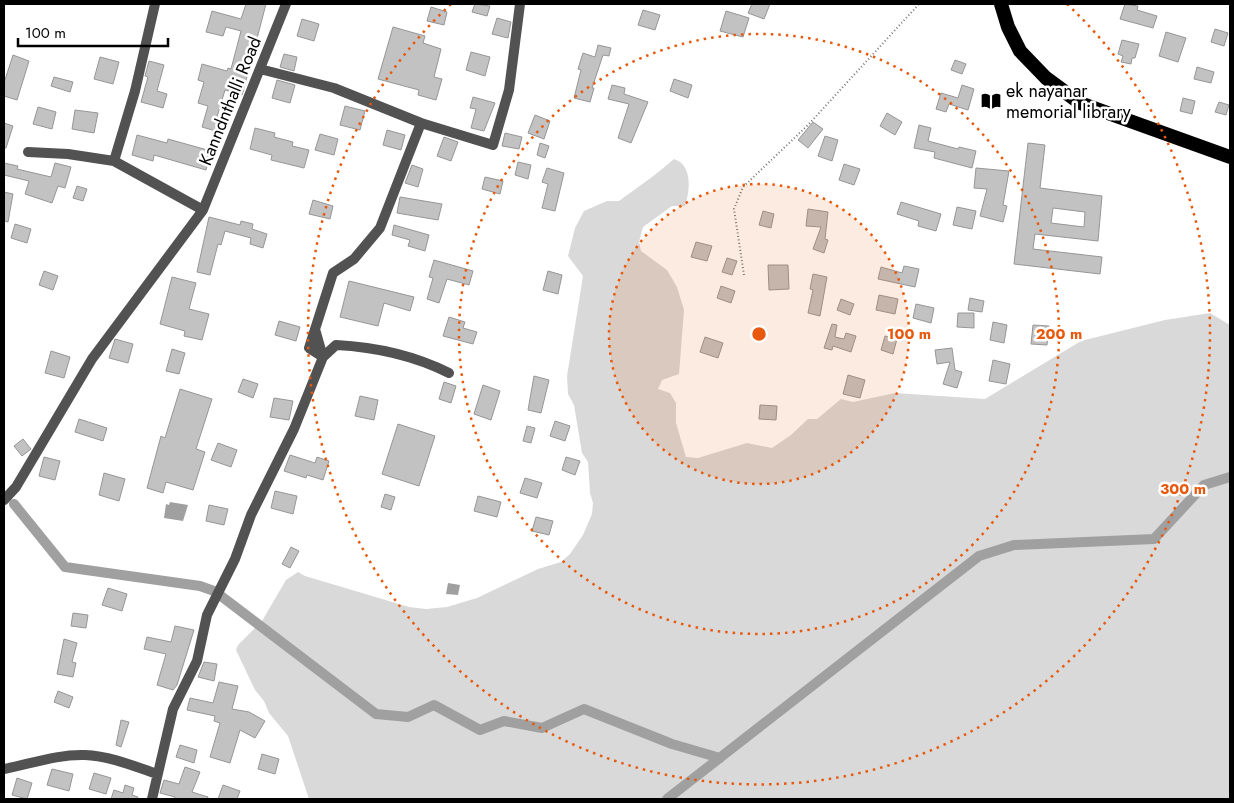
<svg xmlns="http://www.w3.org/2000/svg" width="1234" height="803" viewBox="0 0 1234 803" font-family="Jost,sans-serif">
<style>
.green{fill:#d9d9d9}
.water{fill:#a0a0a0}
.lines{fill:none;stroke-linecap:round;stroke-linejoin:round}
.stream{stroke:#a0a0a0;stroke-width:3}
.canal{stroke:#a0a0a0;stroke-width:10}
.building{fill:#c2c2c2;stroke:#969696;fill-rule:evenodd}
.path{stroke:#747474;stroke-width:2;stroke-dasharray:1 2.5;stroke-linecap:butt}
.minor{stroke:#525252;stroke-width:10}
.trunk{stroke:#000;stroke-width:14}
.ring{fill:none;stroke:#e8590c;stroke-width:2.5;stroke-dasharray:2.5 5}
.labels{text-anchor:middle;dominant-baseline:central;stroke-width:5;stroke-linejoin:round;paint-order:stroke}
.poi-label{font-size:18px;fill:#000;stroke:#fff;text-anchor:start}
.street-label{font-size:18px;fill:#000;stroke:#fff}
.centre{fill:#e8590c;stroke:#fff;stroke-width:2.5}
.ring-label{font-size:15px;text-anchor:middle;font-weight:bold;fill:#e8590c;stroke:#fff;stroke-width:5;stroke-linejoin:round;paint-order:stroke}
</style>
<rect width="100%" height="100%" fill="#fff"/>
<!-- green -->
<path class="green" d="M674,159C693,165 690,191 685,206H672L643,227L639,242L641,251L667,270L677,287L684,310L679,374L662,380L658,389L670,393L676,403V423L686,457L698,458L747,443L772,448L791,435L808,419H817L841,399L853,402L895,393L985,399L1081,341L1165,320L1210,313L1230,325V799H309L288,736L269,713L264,701L255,690L236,650L238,645L262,621L286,580L298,572L305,576L409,607L426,609L447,607L477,598L538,569L561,562L570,554L583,535L592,514L593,503L590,493L588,462L582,453L574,405L568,394L567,376L583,276L568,256L575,228L584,211L607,201H619C638,187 656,175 674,159Z"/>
<!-- water -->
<path class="water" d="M170,502L188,505L183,521L164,518L166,504L169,505Z
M448,583L460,585L458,595L446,594Z"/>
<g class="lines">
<!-- stream -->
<path class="stream" d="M224,599L236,609"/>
<!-- canal -->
<path class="canal" d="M14,504L65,567L200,586L214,591
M221,596L376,714L408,717L434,705L480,730L504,721L542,728L584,709L672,744L720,758
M667,799L979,556L1014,545L1154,539L1204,485L1230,477"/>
</g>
<!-- building -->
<path class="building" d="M246,4H266L243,92L242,95L225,90L217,117L222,118L219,132L202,127L208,106L198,103L204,82L198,80L202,64L227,71L228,68L231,69L241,31L226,27L223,36L206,32L212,11L241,19Z
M475,4L490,6L487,16L472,12Z
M752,4H770L764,19L748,13Z
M1125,4L1138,6L1137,10L1157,16L1153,28L1120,19Z
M431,7L447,12L444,25L427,21Z
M643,10L660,15L655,30L638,25Z
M726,11L749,18L743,37L720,31Z
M497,18L511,22L508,38L492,34Z
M302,19L319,24L314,41L297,36Z
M393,27L425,36L423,43L441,49L434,77L442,79L436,100L418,95L419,90L378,79Z
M1215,29L1228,33L1224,46L1211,42Z
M1166,32L1186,38L1178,62L1159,56Z
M1122,40L1139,44L1135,58H1132L1131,64L1121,62L1123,56L1118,54Z
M598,45L611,48L609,56L603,55L592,88H594L590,102L574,98L581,70L578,69L583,53L595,57Z
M471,52L490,57L485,76L466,70Z
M284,54L297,57L294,71L280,67Z
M13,55L29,61L17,100L4,96V83Z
M100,57L119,62L113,84L94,79Z
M955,60L966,64L962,74L951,70Z
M149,61L164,65L157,91L167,94L163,108L141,102L148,77L145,76Z
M1197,67L1214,72L1211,83L1194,79Z
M54,77L73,82L70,92L51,86Z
M674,79L692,85L688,98L670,91Z
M277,80L295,85L290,103L272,98Z
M612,85L625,88L624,94L648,102L631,143L618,138L629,104L608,99Z
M962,85L974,89L968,110L949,104L946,112L936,109L941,93L958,98Z
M473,97L495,103L484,131L471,128L476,109L470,108Z
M1183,98L1195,101L1192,114L1180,111Z
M1219,102L1229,105L1226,115L1215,112Z
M345,106L365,111L360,130L340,125Z
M38,107L56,112L52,129L33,124Z
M75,110L98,113L94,133L72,129Z
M887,113L902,122L895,135L880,126Z
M535,115L550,121L544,139L528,133Z
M813,122L823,129L808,148L798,140Z
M4,123L13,126L6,148H4Z
M919,125L931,128L928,141L958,149L959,147L976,151L972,168L934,158L935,152L914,148Z
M255,128L275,133L274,137L293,142L292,146L309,150L304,168L271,160L272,155L250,149Z
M387,130L405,135L401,150L383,145Z
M505,133L522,137L519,149L502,146Z
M320,134L338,139L334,155L315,150Z
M137,135L167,143L168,139L211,151L206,170L154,155L153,161L132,155Z
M825,136L838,140L832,161L818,156Z
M444,137L458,142L451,161L437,156Z
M540,143L549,146L545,158L537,155Z
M1028,143L1045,145L1040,188L1102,196L1098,241L1035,234L1033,249L1102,257L1100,274L1014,264ZM1053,208L1085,212L1084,227L1051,223Z
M518,162L531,165L528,179L515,175Z
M4,163L18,166L17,169L51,177L55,163L71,167L65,188L58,186L52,203L25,194L29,181L4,175Z
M844,164L860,169L854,185L839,180Z
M412,165L423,169L418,187L405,183Z
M547,168L564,173L555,211L542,208L548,184L542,182Z
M976,168L1009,171L1003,205L1007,206L1003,222L980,216L987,189L974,188Z
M485,177L503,181L500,194L482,189Z
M77,186L87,189L83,201L73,198Z
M4,192L13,194L8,222L4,221Z
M400,197L442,204L438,220L397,213Z
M313,200L333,206L330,219L309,214Z
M901,202L941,214L936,231L918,226L919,221L897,214Z
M957,207L976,211L972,229L953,225Z
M808,209L828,212L825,239L828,240L824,253L813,249L821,227L806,226Z
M763,211L774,214L771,228L759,225Z
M209,217L240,225L241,221L253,224L252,229L267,234L263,248L250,244L251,238L225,231L221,245L218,244L210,275L197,272Z
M15,224L31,229L27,243L11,238Z
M394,225L429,235L425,251L408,246L410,240L392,235Z
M696,242L712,246L707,261L691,257Z
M727,258L737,261L732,275L722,272Z
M434,260L473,271L469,285L447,279L439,303L427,299L433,278L429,277Z
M768,265H788L789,289L769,290Z
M904,266L919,269L915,287L878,279L881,267L902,273Z
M44,271L58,276L53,290L39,285Z
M548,271L562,275L558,294L543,290Z
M813,274L827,277L820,316L808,313L813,290L810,289Z
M172,277L196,283L189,309L209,314L202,340L184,336L185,331L160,324Z
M349,281L414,297L410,311L384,303L378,326L340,317Z
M721,286L735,291L731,303L717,298Z
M879,295L898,299L895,314L876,310Z
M970,298L984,301L982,312L968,310Z
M841,299L854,304L850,315L837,310Z
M916,304L934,308L931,323L913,318Z
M958,313H974V328L957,327Z
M449,317L465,322L463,328L477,332L473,344L443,336Z
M279,321L300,327L296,341L275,335Z
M993,322L1007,325L1004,343L990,340Z
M832,324L837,325L835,337L844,339L846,333L856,336L851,352L833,346L832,350L824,348Z
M1033,325L1049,326L1047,345L1031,344Z
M885,336L897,339L893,354L881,350Z
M705,337L723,343L718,358L700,352Z
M115,339L133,344L128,363L109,358Z
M952,348L955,370L962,372L957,388L943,384L950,362L937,364L935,350Z
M172,349L185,353L179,374L166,371Z
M51,351L70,357L64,378L45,373Z
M993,360L1010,364L1006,384L989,381Z
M848,375L865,380L860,398L843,394Z
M534,376L549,380L541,413L528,410Z
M243,379L258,384L253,398L238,392Z
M444,382L456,386L451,403L439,399Z
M483,385L500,391L491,420L474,414Z
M180,389L212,399L196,449L205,452L193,490L166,482L163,493L147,488L161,436L165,438Z
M360,396L378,400L374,420L355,416Z
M274,398L293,401L289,420L270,417Z
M760,405L777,406L776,420L759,419Z
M79,419L107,428L103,441L75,432Z
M555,421L570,426L565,441L550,436Z
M398,424L435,436L419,486L382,474Z
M527,426L535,428L531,443L523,441Z
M23,439L31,449L22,456L14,446Z
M218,443L237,450L231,467L211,460Z
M290,455L315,463L317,457L329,461L323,480L307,475L306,478L284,471Z
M44,457L60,461L55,480L39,476Z
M566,457L580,461L575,475L562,470Z
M104,473L125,479L119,501L99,495Z
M525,478L542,483L537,498L520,493Z
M275,491L297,496L293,514L271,508Z
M385,494L395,497L391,510L381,507Z
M478,496L501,502L497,517L474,511Z
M209,505L228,509L224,525L206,521Z
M536,517L553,521L549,535L532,531Z
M291,547L299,551L290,568L282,564Z
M108,588L127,594L122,611L102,605Z
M73,613L88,615L86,628L71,626Z
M175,626L194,630L177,685L173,690L157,685L166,654L144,649L147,637L171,642Z
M64,639L77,643L72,662L76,663L73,677L57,674Z
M204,662L217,664L214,681L198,677Z
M219,682L238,686L232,709L249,712L265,721L255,738L240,730L230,763L210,757L220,723L214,721L215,716L187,710L190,698L213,703Z
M58,691L73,697L69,708L54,702Z
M121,720L129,722L121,747L116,745Z
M180,745L197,750L194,763L176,757Z
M262,754L279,759L275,774L258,769Z
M185,767L200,772L192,792L208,797V799H174L175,797L160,793L164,780L179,784Z
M52,769L73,774L69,791L47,785Z
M94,773L111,778L106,794L89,789Z
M17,778L32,783L27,799L12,795Z
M125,785L134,788L132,795L138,797L137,799H111L114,790L123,793Z
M223,785L240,791L237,799H218Z"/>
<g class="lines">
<!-- path -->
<path class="path" d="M744,275L734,209L743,187L808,125L919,4"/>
<!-- minor -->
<path class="minor" d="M260,69L334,88L421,123
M28,152L68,154L114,161
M203,210L286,4
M315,329L323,357L336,345C376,347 413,355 449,373
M4,500L16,487L92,359L203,210L114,161L135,91L155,4
M4,769C30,764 58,754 85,755C110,756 134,766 157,774
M152,799L173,709L197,661L207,615L235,559L251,515L294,429L323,357L309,348L333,273L354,259L380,228L421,123L493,145L509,90L520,4"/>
<!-- trunk -->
<path class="trunk" d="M1001,4L1008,27L1020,51L1046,78L1080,103L1230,157"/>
</g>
<!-- distance rings -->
<circle cx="759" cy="334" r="150" fill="#e8590c" fill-opacity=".12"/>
<g class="ring">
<circle cx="759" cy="334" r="150"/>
<circle cx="759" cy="334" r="300"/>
<path d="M1067 4A451 451 0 1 1 451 4"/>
</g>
<!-- icons -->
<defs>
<symbol id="library-bare" viewBox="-9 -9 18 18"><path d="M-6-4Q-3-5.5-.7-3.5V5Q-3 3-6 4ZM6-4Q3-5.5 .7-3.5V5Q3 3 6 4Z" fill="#000" stroke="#fff" stroke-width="2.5" paint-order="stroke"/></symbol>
</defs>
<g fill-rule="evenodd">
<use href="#library-bare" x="977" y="87" width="28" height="28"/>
</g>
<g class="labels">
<!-- poi labels -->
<g class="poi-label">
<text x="1006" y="91">ek nayanar<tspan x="1006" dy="21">memorial library</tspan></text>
</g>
<!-- street labels -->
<g class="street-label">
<text transform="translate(230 101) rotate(-68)">Kanndnthalli Road</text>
</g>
</g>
<circle cx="759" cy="334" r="8" class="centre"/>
<g class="ring-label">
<text x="909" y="339">100 m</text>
<text x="1059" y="339">200 m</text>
<text x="1183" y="494">300 m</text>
</g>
<!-- border -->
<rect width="1234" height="803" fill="none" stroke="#000000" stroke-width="10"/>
<!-- scale -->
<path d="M18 38v8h150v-8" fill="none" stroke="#000000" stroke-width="2.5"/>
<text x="25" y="38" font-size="15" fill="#000000" stroke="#ffffff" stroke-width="4" paint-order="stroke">100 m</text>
</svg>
